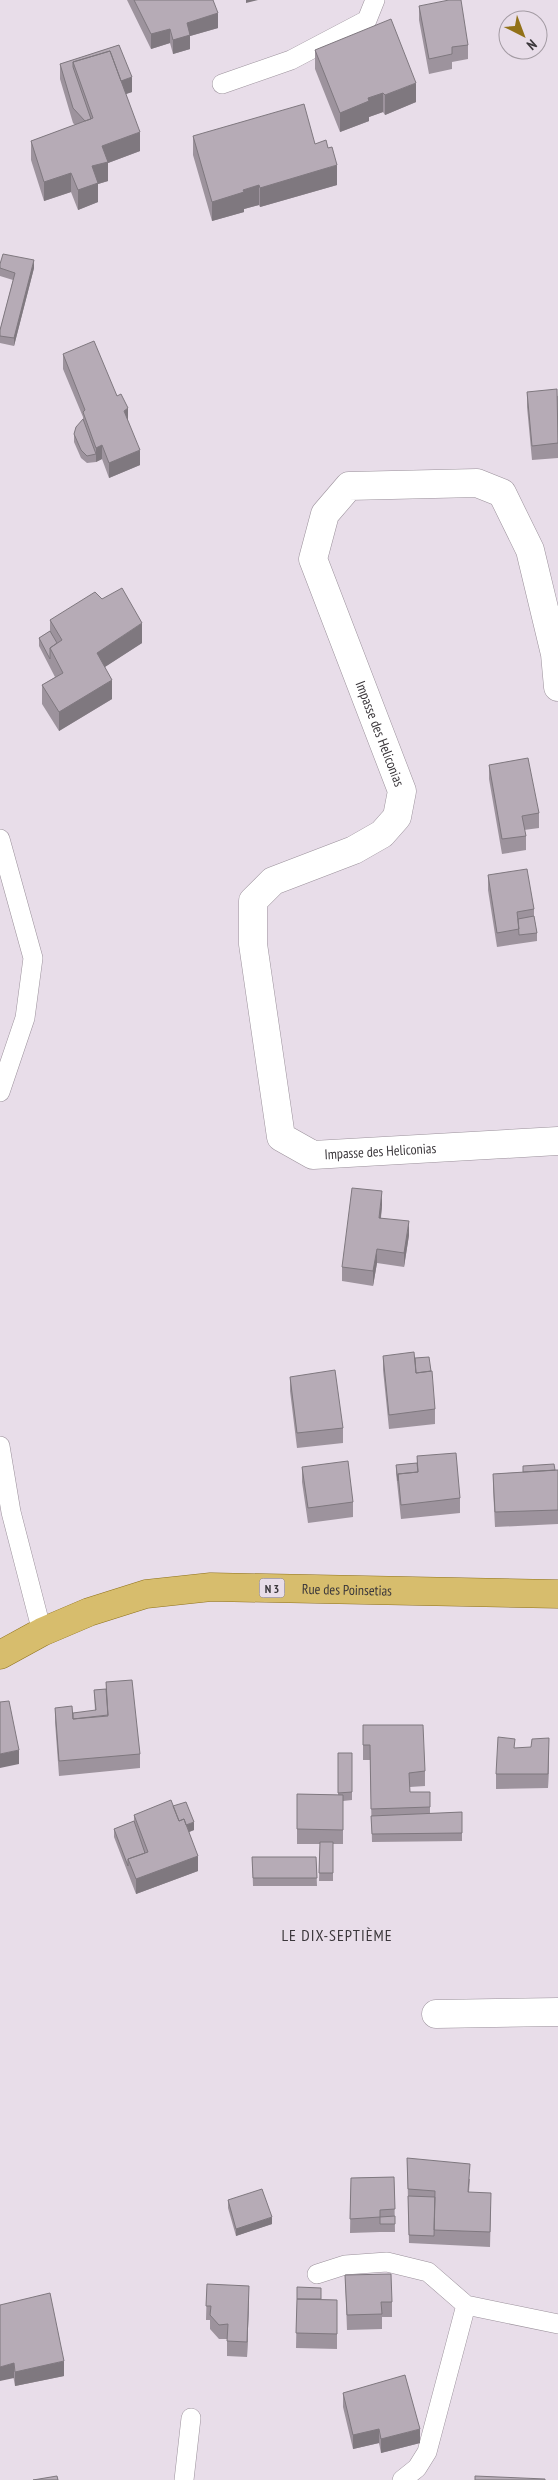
<svg xmlns="http://www.w3.org/2000/svg" width="558" height="2480" viewBox="0 0 558 2480" font-family="'PT Sans Narrow',sans-serif">
<style>
.lines{fill:none;stroke-linecap:round;stroke-linejoin:round}
.lane-casing{stroke:#9b919b;stroke-width:20}
.street-casing{stroke:#9b919b;stroke-width:29}
.primary-casing{stroke:#8f721c;stroke-width:29}
.lane{stroke:#fff;stroke-width:19}
.street{stroke:#fff;stroke-width:28}
.primary{stroke:#d7bd6d;stroke-width:28}
.wall{fill:#9d939d}
.shaded-wall{fill:#7f787f}
.building{fill:#b6abb6;stroke:#7f787f}
.labels{text-anchor:middle;dominant-baseline:central;stroke-width:4.5;stroke-linejoin:round;paint-order:stroke}
.shield{fill:#e8dde9;stroke:#6f696f;stroke-width:1}
.shield-label{font-size:12px;font-weight:bold;fill:#3b373b}
.street-label{font-size:14px;fill:#3b373b;stroke:#e8dde9}
.quarter-label{font-size:16px;letter-spacing:1px;fill:#3b373b;stroke:#e8dde9}
</style>
<rect width="100%" height="100%" fill="#e8dde9"/>
<g class="lines">
<defs>
<path id="lane" d="M222,84L291,60L367,20L375,0
M0,839L33,958L25,1018L0,1092
M0,1446L11,1512L42,1632
M317,2274L345,2265L387,2262L428,2272L466,2305L427,2452L417,2468L402,2480
M466,2305L558,2324
M184,2480L191,2418"/>
<g id="street">
<path id="s1" d="M558,687L555,654L530,550L502,493L477,483L349,486L325,514L313,559L402,791L397,817L382,834L354,850L273,881L253,901V944L281,1137L313,1155L558,1141"/>
<path d="M436,2014L558,2012"/>
</g>
<g id="primary">
<path id="s2" d="M0,1655L42,1632L89,1612L146,1594L211,1587L558,1594"/>
</g>
</defs>
<!-- lane casing -->
<use href="#lane" class="lane-casing"/>
<!-- street casing -->
<use href="#street" class="street-casing"/>
<!-- primary casing -->
<use href="#primary" class="primary-casing"/>
<!-- lane -->
<use href="#lane" class="lane"/>
<!-- street -->
<use href="#street" class="street"/>
<!-- primary -->
<use href="#primary" class="primary"/>
</g>
<!-- wall -->
<path class="wall" d="M127,0H213L218,28L190,36V49L173,54L170,43L151,49Z
M419,6L468,45V59L452,62V69L429,74L419,20Z
M119,45L132,92L126,94L140,151L108,163V181L98,184V202L78,210L71,192L44,201L31,160V141L75,125L73,123L60,79V64Z
M315,50L416,102L385,115L383,112L369,117V121L340,132L315,69Z
M193,136L315,144L337,185L260,207L259,205L244,209V212L212,221L193,155Z
M0,264L34,268L14,346L0,343V330L13,280L0,276Z
M63,354L128,422L140,465L109,478L102,459L96,462L87,463L81,458L74,442V434L83,419V417L63,369Z
M527,392L558,396V458L532,460L527,407Z
M50,620L142,643L105,667L112,699L59,731L42,704V685L55,677L39,646V638L50,631Z
M489,765L539,813V828L524,830L526,836V850L502,854L489,779Z
M488,875L534,909V916L537,933V941L497,947L488,890Z
M382,1206L381,1218L409,1235L404,1267L377,1263L373,1286L342,1281V1267Z
M383,1356L415,1358L435,1409V1424L389,1429L383,1370Z
M290,1377L343,1428V1443L297,1448L290,1391Z
M417,1456L460,1498V1513L401,1519L396,1473V1465L417,1463Z
M523,1466L558,1470V1524L495,1527L493,1488V1474L523,1472Z
M302,1467L353,1502V1517L308,1523L302,1482Z
M106,1682L140,1754V1768L59,1776L55,1722V1708L73,1713L95,1711L94,1690L106,1689Z
M363,1725L425,1771V1786L410,1787V1792H430V1814L462,1812V1841L372,1842L370,1760H363Z
M515,1748L549,1753L548,1788L496,1789V1774Z
M338,1753H352V1800L343,1801V1844H333V1881H319L320,1844H297V1794L338,1795Z
M173,1806L194,1830L189,1832L198,1871L136,1894L114,1837V1829L134,1821V1815Z
M252,1857H316L317,1886H253Z
M407,2158L470,2179L469,2192L491,2207L490,2247L409,2243Z
M394,2177L395,2232H380L350,2233L351,2178Z
M228,2200L272,2224L236,2236L228,2208Z
M345,2275L392,2302V2317H382V2329L347,2330Z
M207,2284L249,2300L247,2357L227,2356V2339H219L210,2329V2320H206Z
M297,2299L337,2300V2349L296,2348Z
M0,2305L64,2376L15,2386Z
M343,2393L420,2443L381,2453L379,2443L353,2449L343,2407Z"/>
<!-- shaded-wall -->
<path class="shaded-wall" d="M246,0H258L246,3Z
M218,13V28L190,36V49L173,54V40L187,23Z
M170,29V43L151,49V34Z
M132,77V92L120,96V81Z
M416,83V102L385,115V95Z
M383,93V112L369,117V121L340,132V113L368,98Z
M140,132V151L108,163V181L98,184V202L78,210V190L102,146Z
M337,165V185L260,207V188Z
M71,173V192L44,201V182Z
M259,185V205L244,209V212L212,221V202L243,190Z
M34,260V268L14,346V338Z
M128,408V423L124,411Z
M102,445V459L96,462V448Z
M140,450V465L109,478V463Z
M142,623V643L97,672V653Z
M112,680V699L59,731V712Z
M382,1191V1206L379,1232V1218Z
M409,1221V1235L404,1267V1253Z
M377,1249V1263L373,1286V1271Z
M549,1738V1753L548,1788V1774Z
M19,1750V1764L0,1768V1754Z
M194,1822V1830L179,1836V1828Z
M198,1856V1871L136,1894V1879Z
M272,2217V2224L236,2236V2229Z
M249,2286V2300L247,2357V2342Z
M64,2361V2376L15,2386V2372Z
M14,2363V2378L0,2381V2367Z
M379,2429V2443L353,2449V2435Z
M420,2429V2443L381,2453V2439Z"/>
<!-- building -->
<path class="building" d="M134,0H213L218,13L187,23L190,35L173,40L170,29L151,34Z
M449,0H461L468,45L452,47V54L429,59L419,6Z
M391,19L416,83L385,95L383,93L368,98L369,101L340,113L315,50Z
M119,45L132,77L121,81L110,51L73,62V67L91,119L85,121L73,108L60,64Z
M110,51L140,132L102,146L108,162L92,166L98,183L78,190L71,173L44,182L31,141L93,118L73,62Z
M304,104L315,144L326,140L328,148L332,147L337,165L260,188L259,185L243,190L244,192L212,202L193,136Z
M3,254L34,260L14,338L0,336V330L15,273L0,268V264Z
M94,341L117,396L121,394L128,408L124,411L140,450L109,463L102,445L96,448L83,412L85,410L63,354Z
M557,389L558,443L532,446L527,392Z
M83,419L96,454L87,456L81,450L74,434L76,427Z
M122,588L142,623L97,653L112,680L59,712L42,685L63,673L50,648L62,640L50,620L95,592L102,599Z
M50,631L57,643L50,648V659L39,638Z
M528,758L539,813L522,816L526,836L502,839L489,765Z
M527,869L534,909L517,912L519,929L497,933L488,875Z
M534,916L537,933L519,935L518,919Z
M352,1188L382,1191L379,1218L409,1221L404,1253L377,1249L373,1271L342,1267Z
M414,1352L416,1373L432,1371L435,1409L389,1415L383,1356Z
M429,1357L431,1371L416,1373L415,1358Z
M335,1370L343,1428L297,1433L290,1377Z
M456,1453L460,1498L401,1505L398,1474L418,1472L417,1456Z
M348,1461L353,1502L308,1508L302,1467Z
M417,1463L418,1472L398,1474V1481L396,1465Z
M554,1464L555,1470L523,1472V1466Z
M558,1470V1510L495,1512L493,1474Z
M132,1680L140,1754L59,1761L55,1708L72,1706L73,1719L108,1715L106,1682Z
M106,1689L108,1716L73,1719V1713L96,1710L94,1690Z
M9,1701L19,1750L0,1754V1702Z
M363,1725H423L425,1771L409,1773L410,1792H430V1807L371,1809L370,1745H363Z
M498,1737L515,1739L514,1748L531,1747L532,1739L549,1738L548,1774H496Z
M338,1753H352V1792L338,1793Z
M297,1794L343,1795V1830L297,1829Z
M171,1800L179,1821L184,1819L198,1856L136,1879L128,1859L148,1852L134,1815Z
M186,1802L194,1822L186,1825L184,1819L179,1821L173,1806Z
M462,1812V1833L372,1834L371,1816Z
M134,1821L145,1853L128,1859V1866L114,1829Z
M320,1842H333V1873H319Z
M252,1857H316L317,1878H253Z
M407,2158L470,2164L468,2192L491,2193L490,2232L434,2230L435,2191L408,2189Z
M394,2177L395,2209L380,2210V2217L350,2219L351,2178Z
M262,2189L272,2217L236,2229L228,2200Z
M408,2196L435,2197L434,2236L409,2235Z
M395,2216V2224H380V2217Z
M391,2274L392,2302H381L382,2314L347,2315L345,2275Z
M207,2284L249,2286L247,2342L227,2341L228,2324L219,2325L210,2315L211,2306H206Z
M297,2287L321,2288V2299H297Z
M50,2293L64,2361L15,2372L14,2363L0,2367V2305Z
M297,2299L337,2300V2334L296,2333Z
M405,2375L420,2429L381,2439L379,2429L353,2435L343,2393Z
M57,2476L58,2480H33Z
M475,2476L545,2479V2480H475Z"/>
<g class="labels">
<!-- shield labels -->
<rect class="shield" x="259.5" y="1578.5" width="25" height="19" rx="4"/>
<g class="shield-label">
<text x="272" y="1588">N 3</text>
</g>
<!-- street labels -->
<g class="street-label">
<text stroke="none"><textPath href="#s1" startOffset="629">Impasse des Heliconias</textPath></text>
<text stroke="none"><textPath href="#s1" startOffset="1229">Impasse des Heliconias</textPath></text>
<text stroke="none"><textPath href="#s2" startOffset="360">Rue des Poinsetias</textPath></text>
</g>
<!-- quarter labels -->
<g class="quarter-label">
<text x="337" y="1935">LE DIX-SEPTIÈME</text>
</g>
</g>
<!-- north arrow -->
<g transform="translate(523 35) rotate(138)"><circle r="24" fill="#e8dde9" stroke="#a39ba3"/>
<path d="M0-4L9 19L0 12L-9 19Z" fill="#927118"/>
<text y="-8" font-size="14" font-weight="bold" text-anchor="middle" fill="#3b373b">N</text>
</g>
</svg>
